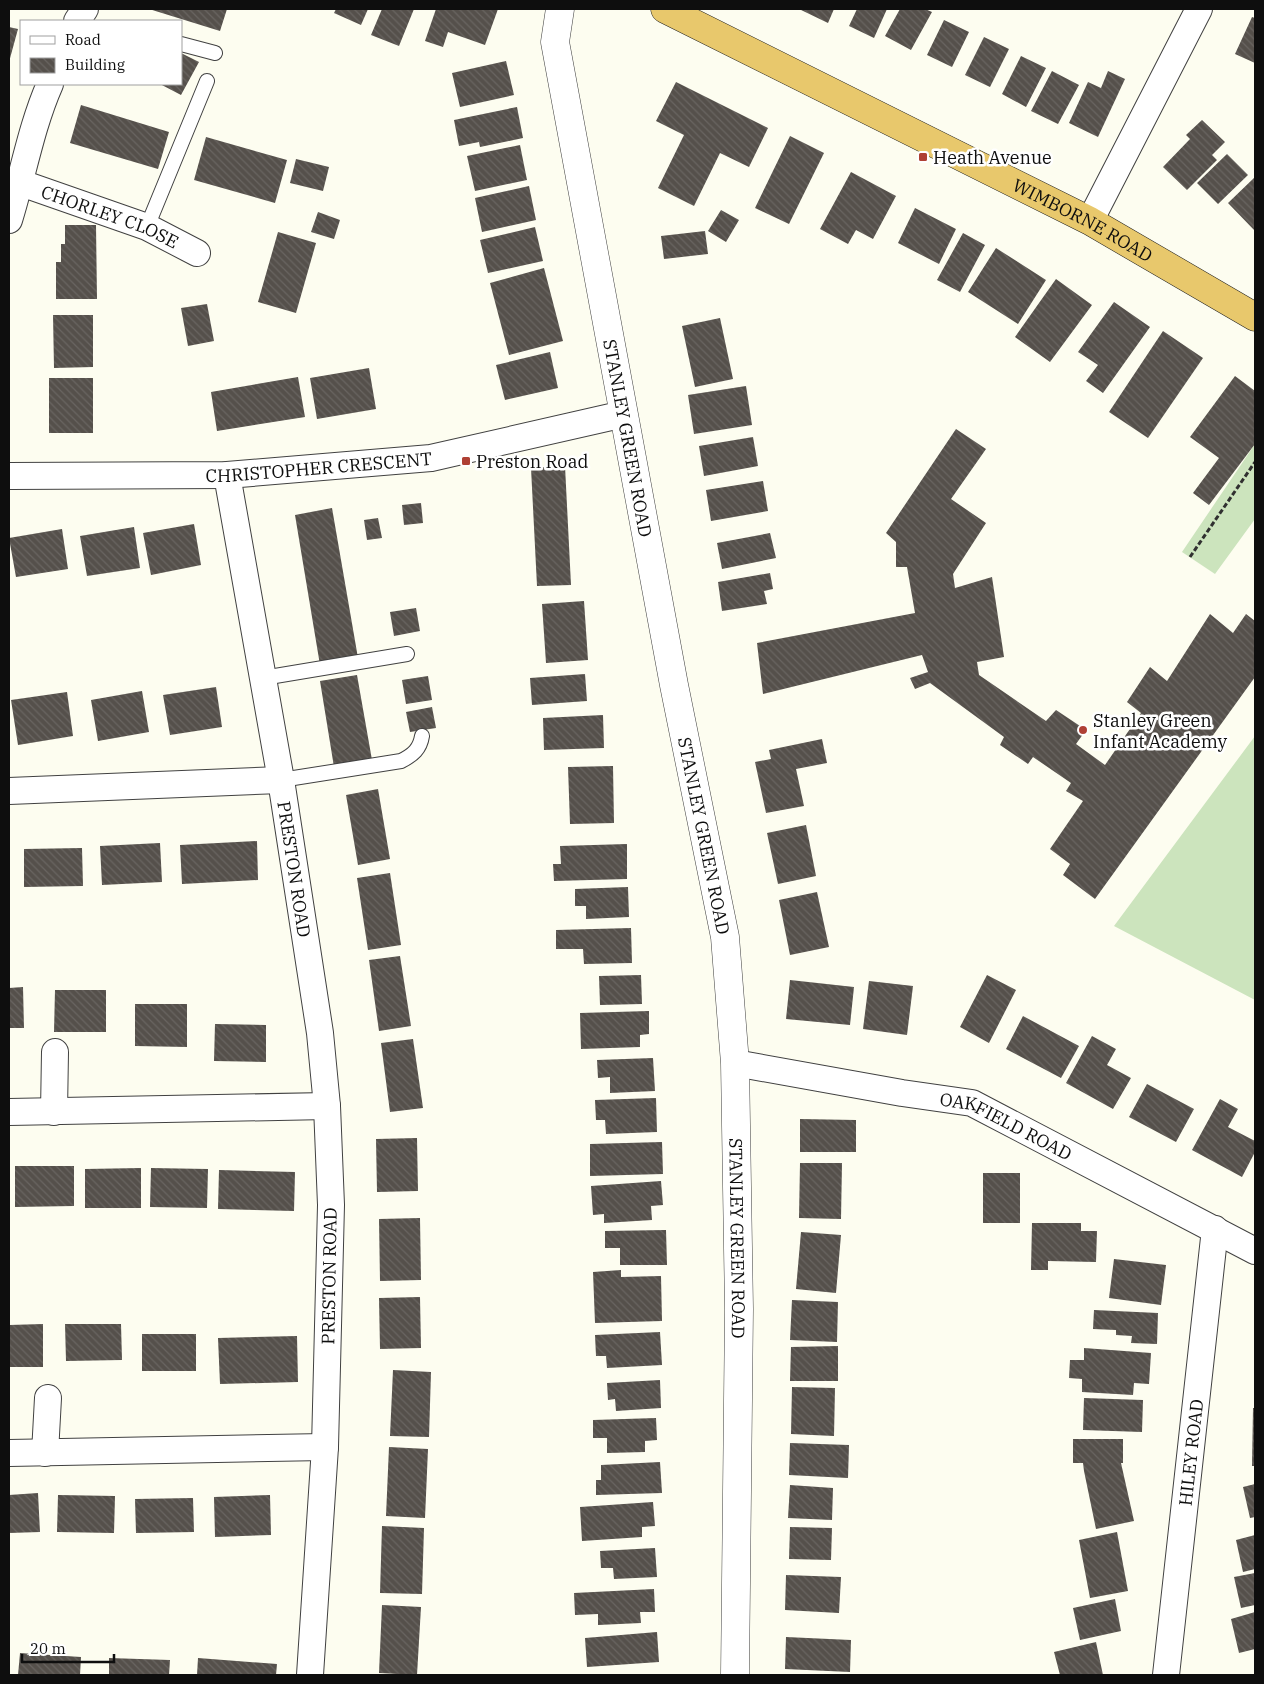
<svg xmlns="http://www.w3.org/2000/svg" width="1264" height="1684" viewBox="0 0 1264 1684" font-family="'IBM Plex Serif',serif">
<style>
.grass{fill:#cce4bd}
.building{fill:url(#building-back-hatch)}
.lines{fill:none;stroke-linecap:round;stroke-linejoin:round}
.service-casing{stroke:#414141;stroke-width:16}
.minor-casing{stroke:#414141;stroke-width:28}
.tertiary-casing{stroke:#414141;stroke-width:29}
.trunk-casing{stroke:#1f1f1f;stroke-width:29}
.path{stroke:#303030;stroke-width:3;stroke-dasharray:5 2.5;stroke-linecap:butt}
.service{stroke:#fff;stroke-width:14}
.minor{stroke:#fff;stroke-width:26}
.tertiary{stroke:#fff;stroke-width:28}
.trunk{stroke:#e8c86c;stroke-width:28}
.poi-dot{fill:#af4034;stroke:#fff;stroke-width:2}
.labels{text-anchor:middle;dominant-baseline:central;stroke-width:5;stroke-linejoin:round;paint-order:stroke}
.poi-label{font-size:18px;fill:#0e0e0e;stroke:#fff;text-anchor:start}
.street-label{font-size:18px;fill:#0e0e0e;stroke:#fff}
</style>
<defs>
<pattern id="building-back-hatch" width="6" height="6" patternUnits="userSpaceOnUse" patternTransform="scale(1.25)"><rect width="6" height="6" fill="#55504b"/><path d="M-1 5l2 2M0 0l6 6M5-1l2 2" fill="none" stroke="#696561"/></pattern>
</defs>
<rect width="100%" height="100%" fill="#fdfdf0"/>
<!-- grass -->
<path class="grass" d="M1255,444V519L1215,574L1182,552Z
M1255,736V1000L1114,926Z"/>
<!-- building -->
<path class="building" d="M149,9H227L220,31Z
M336,9H368L361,25L334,13Z
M382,9H414L399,46L371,35Z
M436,9H498L485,45L448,32L443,47L425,41Z
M799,9H834L828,23Z
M857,9H887L874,38L849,26Z
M900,9H925L932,12L911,50L885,36Z
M1252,17L1255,18V63L1235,54Z
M944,20L969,32L952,67L927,55Z
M9,27L18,29L9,62Z
M984,37L1009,49L990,87L965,75Z
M181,53L199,62L181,95L160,84H181Z
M1021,56L1046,68L1026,107L1002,94Z
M506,61L514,95L460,107L452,73Z
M1052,71L1079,85L1058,124L1031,111Z
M1108,71L1125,79L1098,137L1069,123L1088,82L1101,88Z
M676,82L768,128L749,167L720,153L694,206L658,188L684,135L656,121Z
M81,105L169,132L158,169L70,143Z
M517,107L523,138L480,147L479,142L459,146L454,120Z
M1202,120L1225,142L1212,155L1217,160L1187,190L1163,167L1190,139L1186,135Z
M790,136L824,153L789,224L755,208Z
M206,137L287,160L275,203L194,180Z
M520,145L527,180L475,191L467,156Z
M1227,154L1248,175L1218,204L1197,183Z
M296,159L329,167L323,191L290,183Z
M851,172L896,196L873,239L856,230L848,244L820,229Z
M1255,177V231L1228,203Z
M529,186L536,220L482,232L475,198Z
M915,208L956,229L939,264L898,243Z
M721,210L739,220L726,242L708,231Z
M318,212L340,220L334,239L311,232Z
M65,225H96L97,299H56V262H61V244H65Z
M535,227L543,261L488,273L480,240Z
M705,231L708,254L664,259L661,236Z
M278,232L316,243L296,313L258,302Z
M963,233L985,245L960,292L937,280Z
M996,248L1046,280L1018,324L968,292Z
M544,268L563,341L509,355L490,283Z
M1056,279L1092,305L1050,362L1015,337Z
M1114,302L1150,327L1103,393L1086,381L1098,365L1078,352Z
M207,304L214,341L188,346L181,308Z
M53,315H93V367L54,368Z
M720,318L733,379L695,387L682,326Z
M1163,331L1203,358L1148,438L1109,412Z
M550,352L558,388L505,400L496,365Z
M369,368L376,409L317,419L310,378Z
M1235,376L1255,391V444L1209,505L1193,493L1219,458L1190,437Z
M298,377L305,417L217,431L211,392Z
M49,378H93V433H49Z
M746,386L752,425L694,434L688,395Z
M956,429L986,449L951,499L986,523L953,574L955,588L992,577L1004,657L977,662L979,675L1046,721L1056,710L1086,730L1076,744L1105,765L1141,713L1127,702L1150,667L1167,681L1210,614L1233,633L1246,614L1255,621V677L1095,899L1063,875L1070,864L1050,849L1083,801L1066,791L1071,783L1033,757L1028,764L1000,745L1004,737L930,683L915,689L910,678L928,672L922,655L763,694L757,643L915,613L907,567H896V542L886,533Z
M753,437L758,466L704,476L699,446Z
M565,466L571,585L537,586L531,468Z
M763,481L768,511L711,521L706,490Z
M421,503L423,523L404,525L402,505Z
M332,508L358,658L320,665L295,515Z
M378,518L382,538L367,540L364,520Z
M194,524L201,565L151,575L143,533Z
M134,527L140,568L87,576L80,536Z
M62,529L68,569L16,577L9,538Z
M770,533L776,558L722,569L717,543Z
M770,573L773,589L764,591L767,604L722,611L718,582Z
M584,601L588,660L546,663L542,604Z
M416,608L420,631L394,636L390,612Z
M585,674L587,701L532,705L530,678Z
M357,675L372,760L334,767L320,681Z
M428,676L432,700L406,704L402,680Z
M216,687L222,727L170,735L163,695Z
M142,691L149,732L98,741L91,700Z
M67,692L73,736L18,745L11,700Z
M432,707L436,728L410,732L406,712Z
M603,715L604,748L544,750L543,718Z
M822,739L827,763L796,769L804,806L766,813L755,762L771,759L769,750Z
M613,766L614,823L570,824L568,767Z
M378,789L390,859L358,865L346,795Z
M806,825L816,876L778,884L767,833Z
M257,841L258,880L182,884L180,845Z
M160,843L162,882L102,885L100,846Z
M627,844V879L554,881L553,864H561L560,846Z
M82,848L83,886L24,887V849Z
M390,873L401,945L368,950L357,878Z
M628,887L629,917L586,919V906H575V889Z
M817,892L829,947L790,955L779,900Z
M631,928L632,963L584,964L583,949H556V930Z
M400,956L411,1026L379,1031L369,960Z
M641,975L642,1004L600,1005L599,976Z
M987,975L1016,990L989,1043L960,1027Z
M790,980L854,987L850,1025L786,1019Z
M869,981L913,986L907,1035L863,1029Z
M23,987L24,1028H9V988Z
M55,990H106V1032H54Z
M135,1004H187V1047L135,1046Z
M649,1011V1034L640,1035V1047L581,1049L580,1013Z
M1023,1016L1079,1046L1061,1078L1006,1049Z
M215,1024L266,1025V1062L214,1061Z
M1092,1036L1116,1049L1107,1065L1131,1078L1113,1109L1066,1083Z
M413,1039L423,1108L390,1112L381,1043Z
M653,1058L655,1091L610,1093V1077L598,1078L597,1060Z
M1147,1084L1194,1109L1176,1142L1129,1117Z
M656,1098L657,1132L606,1134L605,1120H596L595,1100Z
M1220,1099L1238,1109L1228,1127L1255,1141V1152L1242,1177L1192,1150Z
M800,1119L856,1120V1152H800Z
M417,1138L418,1191L377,1192L376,1139Z
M662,1142L663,1174L590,1176V1144Z
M800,1163H842L841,1219L799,1218Z
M15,1166H74V1206L15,1207Z
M141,1168V1208H85V1169Z
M151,1168L208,1169L207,1208L150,1207Z
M219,1170L295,1172L294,1211L218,1209Z
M983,1173H1020V1223H983Z
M661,1181L663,1205L651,1206L652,1220L604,1223V1214L593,1215L591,1186Z
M420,1218L421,1280L380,1281L379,1219Z
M1032,1223H1081V1231H1097L1096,1262L1048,1261V1270H1031Z
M666,1230L667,1265H620V1248H605V1231Z
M801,1232L841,1235L836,1293L796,1289Z
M1114,1259L1166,1265L1161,1305L1109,1298Z
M621,1270V1277L661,1276L662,1321L595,1323L593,1272Z
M420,1297L421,1348L380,1349L379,1298Z
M792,1300L838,1302L837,1342L790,1340Z
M1094,1310L1158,1313L1157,1344L1131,1343L1132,1336L1116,1335V1330L1093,1329Z
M43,1324V1367H9V1325Z
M65,1324H121L122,1360L66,1361Z
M660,1332L662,1365L607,1368L606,1356H596L595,1335Z
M142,1334H196V1371H142Z
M297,1336L298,1382L220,1384L218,1338Z
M838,1346V1381H790L791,1347Z
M1084,1348L1151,1353L1149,1384L1134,1383L1133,1395L1082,1392V1379L1069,1378L1070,1360H1084Z
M393,1370L431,1372L429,1437L390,1436Z
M660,1380L661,1408L616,1411L615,1399L608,1400L607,1383Z
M792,1387L835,1388L834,1436L791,1434Z
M1084,1398L1143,1400L1142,1432L1083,1430Z
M1253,1408H1255V1466H1252Z
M656,1418L657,1440L645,1441V1452L607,1453V1438H593V1420Z
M1073,1439H1123V1463H1121L1134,1521L1096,1529L1084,1471L1083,1463H1073Z
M790,1443L849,1445L848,1478L789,1475Z
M389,1447L428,1449L425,1518L386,1516Z
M660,1462L662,1493L596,1495V1480H601V1465Z
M1255,1484V1517L1250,1518L1243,1487Z
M790,1485L833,1488L832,1520L788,1518Z
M38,1493L40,1532L9,1533V1495Z
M58,1495L115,1496L114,1533L57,1532Z
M270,1495L271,1535L215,1537L214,1497Z
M193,1498L194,1532L136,1533L135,1499Z
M653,1502L655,1526L642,1527V1537L582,1541L580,1507Z
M382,1526L424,1528L422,1594L380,1593Z
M790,1527L832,1528L831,1560L789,1559Z
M1117,1532L1128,1591L1090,1598L1079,1540Z
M1255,1535V1569L1243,1572L1236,1540Z
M655,1548L657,1577L614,1579L613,1568H601L600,1551Z
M1255,1573V1605L1241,1608L1234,1577Z
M786,1575L841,1577L839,1613L785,1610Z
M654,1589L655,1612H640L641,1623L598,1625V1614L575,1615L574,1593Z
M1115,1599L1121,1631L1080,1640L1073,1608Z
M382,1605L421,1607L417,1675L379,1673Z
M1255,1612V1649L1239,1653L1231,1619Z
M657,1632L659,1662L587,1667L585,1638Z
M786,1637L851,1640L850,1672L785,1669Z
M1096,1642L1103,1675H1060L1054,1652Z
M20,1653L81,1657L80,1675H18Z
M109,1658L170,1660L169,1675H109Z
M198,1658L277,1664L276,1675H197Z"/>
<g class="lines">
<defs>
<path id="service" d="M181,44L215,53
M147,227L207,81
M263,678L407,654
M281,780L401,761C413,755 420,749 422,736"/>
<g id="minor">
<path d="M77,21L85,9"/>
<path id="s1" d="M21,183L147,227L197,253"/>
<path d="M9,220C23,175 31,127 50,84"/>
<path d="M1090,221L1199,9"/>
<path id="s2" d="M227,475L281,780L320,1033L327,1106L331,1205L325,1447L310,1675"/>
<path id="s3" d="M9,476L227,475L431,458L624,414"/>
<path d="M9,791L281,780"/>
<path id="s4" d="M735,1063L902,1093L972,1103L1255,1251"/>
<path d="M9,1112L327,1106"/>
<path d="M54,1112L55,1052"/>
<path d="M9,1453L325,1447"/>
<path d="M45,1453L48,1398"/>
<path id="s5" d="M1166,1675L1215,1229"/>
</g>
<g id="tertiary">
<path id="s6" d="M560,9L555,42L674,685L725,937L735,1063L739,1309L735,1675"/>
</g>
<g id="trunk">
<path id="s7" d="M665,9L1090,221L1255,317"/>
</g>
</defs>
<!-- service casing -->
<use href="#service" class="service-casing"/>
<!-- minor casing -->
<use href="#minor" class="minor-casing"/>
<!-- tertiary casing -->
<use href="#tertiary" class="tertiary-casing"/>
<!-- trunk casing -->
<use href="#trunk" class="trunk-casing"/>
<!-- path -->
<path class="path" d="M1190,557L1255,462"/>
<!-- service -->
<use href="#service" class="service"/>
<!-- minor -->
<use href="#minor" class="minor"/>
<!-- tertiary -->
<use href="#tertiary" class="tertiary"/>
<!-- trunk -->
<use href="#trunk" class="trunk"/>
</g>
<!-- markers -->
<g class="poi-dot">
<rect x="918" y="152" width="10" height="10" rx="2.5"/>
<rect x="461" y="456" width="10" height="10" rx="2.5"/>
<circle cx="1083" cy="730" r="5"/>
</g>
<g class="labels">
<!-- poi labels -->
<g class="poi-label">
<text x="933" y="157">Heath Avenue</text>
<text x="476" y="461">Preston Road</text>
<text x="1093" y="720">Stanley Green<tspan x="1093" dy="21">Infant Academy</tspan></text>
</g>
<!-- street labels -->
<g class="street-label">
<text stroke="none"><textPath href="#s1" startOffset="95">CHORLEY CLOSE</textPath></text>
<text stroke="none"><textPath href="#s7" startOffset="468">WIMBORNE ROAD</textPath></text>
<text stroke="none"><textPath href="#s6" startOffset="436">STANLEY GREEN ROAD</textPath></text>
<text stroke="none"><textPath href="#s3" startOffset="310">CHRISTOPHER CRESCENT</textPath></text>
<text stroke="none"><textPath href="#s6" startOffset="841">STANLEY GREEN ROAD</textPath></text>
<text stroke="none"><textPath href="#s2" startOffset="400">PRESTON ROAD</textPath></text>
<text stroke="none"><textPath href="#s4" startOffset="280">OAKFIELD ROAD</textPath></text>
<text stroke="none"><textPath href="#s6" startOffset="1246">STANLEY GREEN ROAD</textPath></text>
<text transform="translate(329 1276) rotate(-89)">PRESTON ROAD</text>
<text stroke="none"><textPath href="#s5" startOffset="224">HILEY ROAD</textPath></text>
</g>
</g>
<!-- border -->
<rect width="1264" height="1684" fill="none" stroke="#0e0e0e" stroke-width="20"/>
<!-- legend -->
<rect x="20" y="20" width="162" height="65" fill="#ffffff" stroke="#9f9f9f"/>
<rect x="30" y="36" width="25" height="8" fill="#ffffff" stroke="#9f9f9f"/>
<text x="65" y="45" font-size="15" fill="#0e0e0e">Road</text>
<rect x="30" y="58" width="25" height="15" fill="url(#building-back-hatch)" stroke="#9f9f9f"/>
<text x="65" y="70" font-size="15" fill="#0e0e0e">Building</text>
<!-- scale -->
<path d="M22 1654v8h92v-8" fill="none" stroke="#0e0e0e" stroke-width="2.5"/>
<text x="30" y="1654" font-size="15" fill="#0e0e0e" stroke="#ffffff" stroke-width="4" paint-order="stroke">20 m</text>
</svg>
